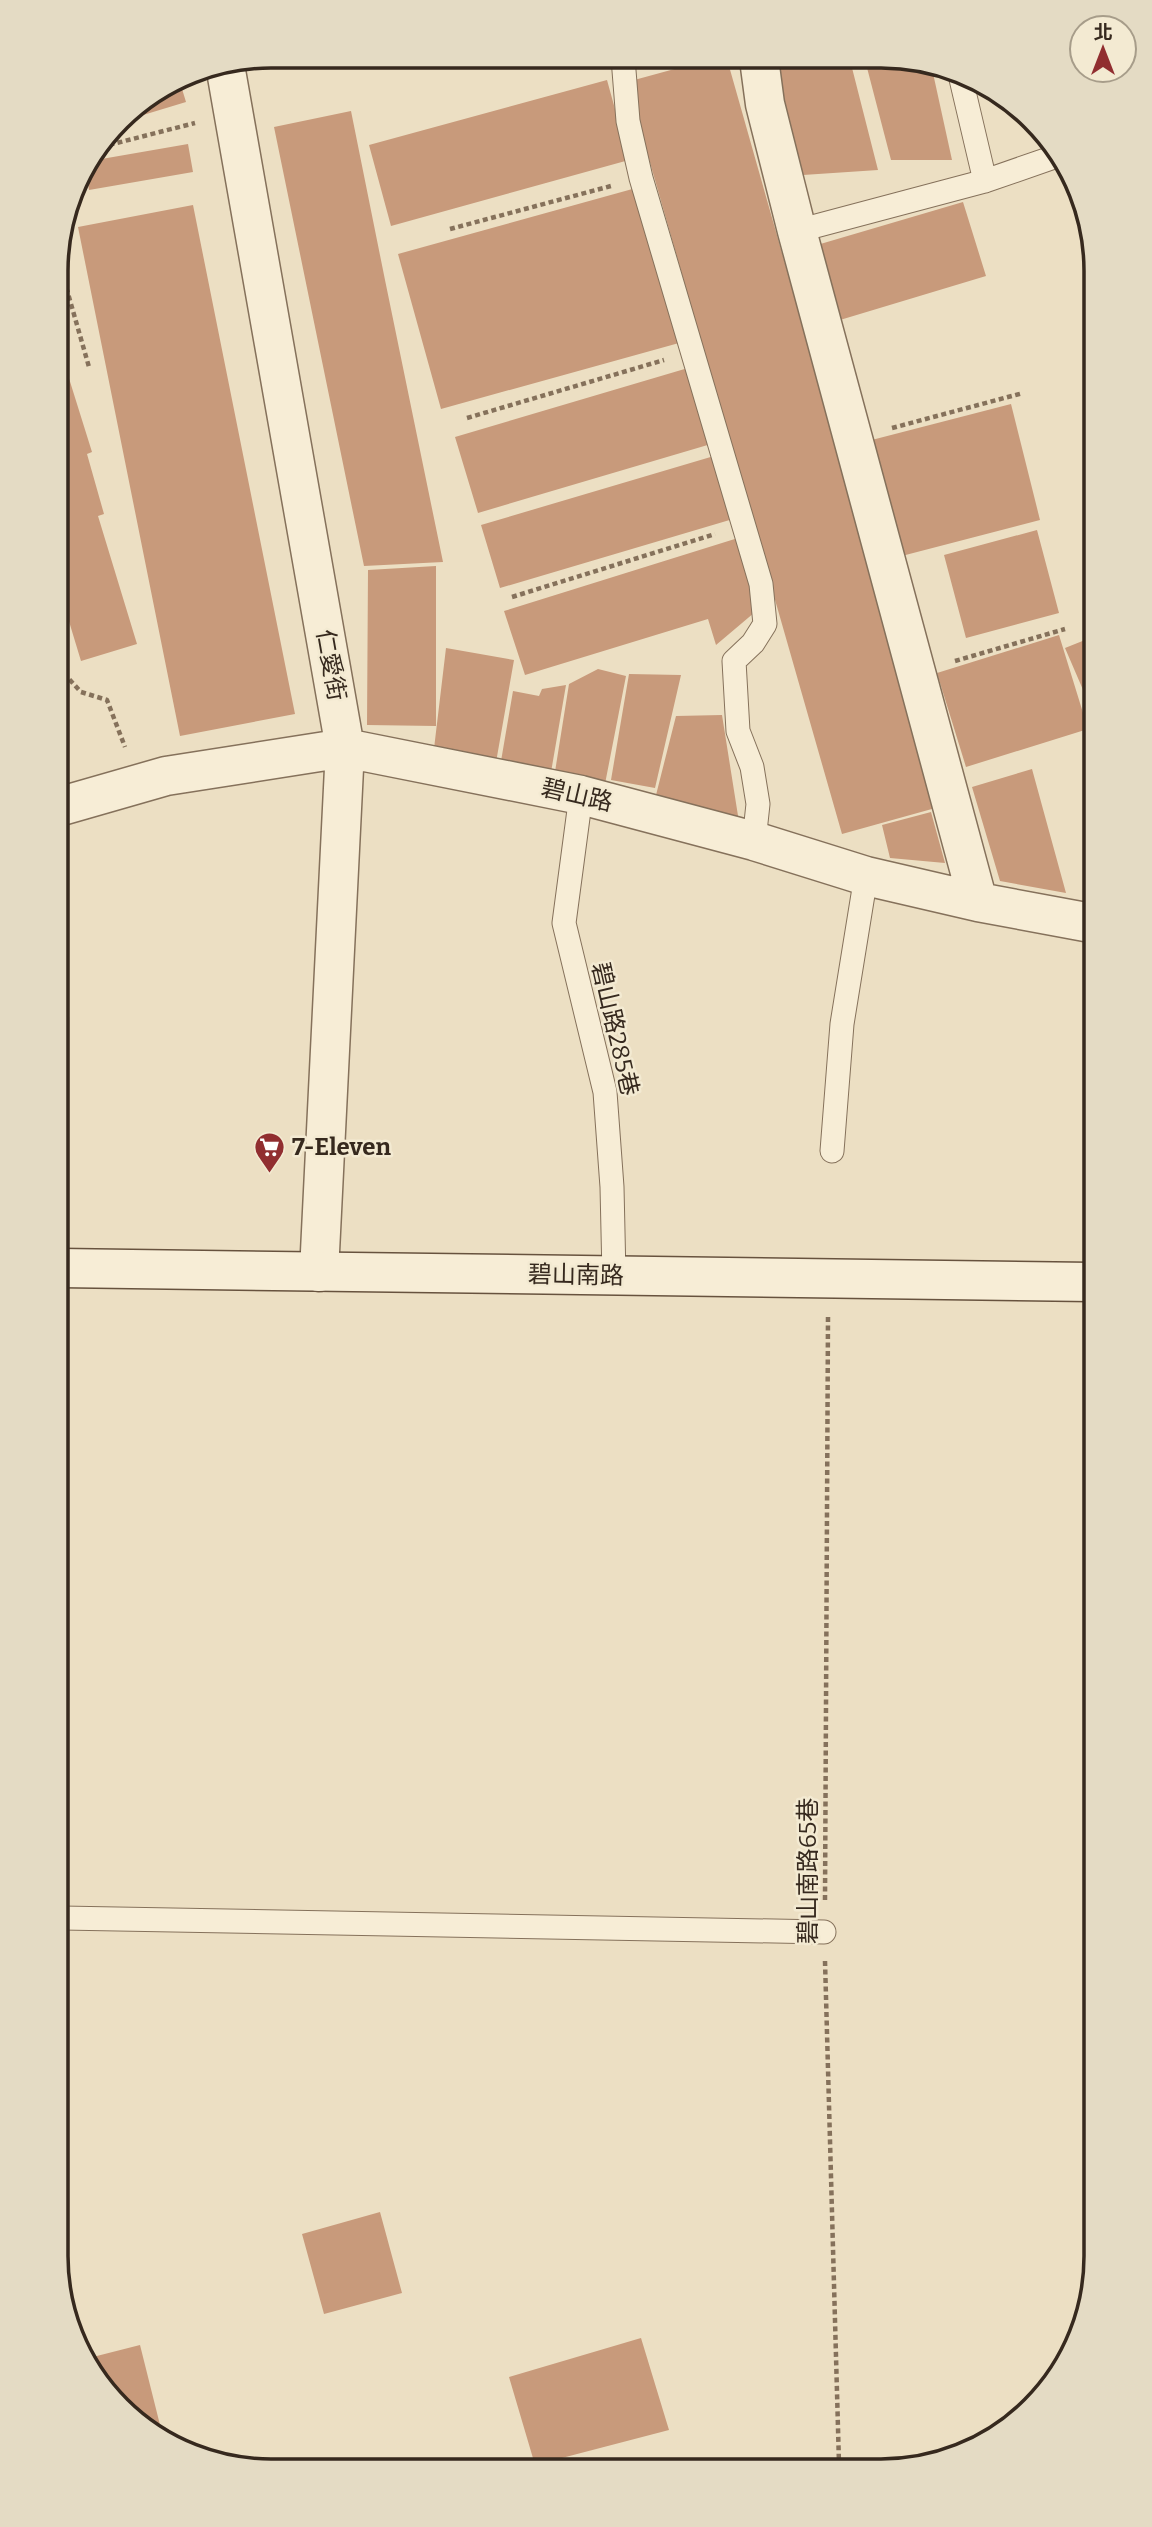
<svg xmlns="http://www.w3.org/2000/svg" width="1152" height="2527" viewBox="0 0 1152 2527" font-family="Bitter,'Noto Sans TC',serif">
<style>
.building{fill:#c89a7b}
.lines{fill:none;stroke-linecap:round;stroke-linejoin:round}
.service-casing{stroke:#85715b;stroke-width:25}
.minor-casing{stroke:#85715b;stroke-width:41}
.secondary-casing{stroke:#67523e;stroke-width:41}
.path{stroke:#85715b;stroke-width:4.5;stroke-dasharray:5 3.5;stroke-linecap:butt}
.service{stroke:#f7edd6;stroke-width:23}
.minor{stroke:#f7edd6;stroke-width:38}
.secondary{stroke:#f7edd6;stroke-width:38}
.labels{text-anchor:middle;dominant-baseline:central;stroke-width:5;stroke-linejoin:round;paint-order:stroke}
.street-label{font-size:24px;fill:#36291e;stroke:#f3ead2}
.poi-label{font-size:24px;font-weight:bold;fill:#36291e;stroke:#f3ead2;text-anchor:start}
.rim{fill:none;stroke:#36291e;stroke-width:3.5}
</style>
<rect width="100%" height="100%" fill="#ecdfc3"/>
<!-- building -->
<path class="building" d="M711,59H727L939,807L842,834L627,82Z
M772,59L850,60L878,170L803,175Z
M865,60H922L931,64L952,160H891Z
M179,79L186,102L120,122L129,110Z
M607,80L629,160L391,226L369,145Z
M351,111L385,280L443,562L364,566L274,127Z
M188,144L193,172L89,190L85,167L90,161Z
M636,188L679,343L441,409L398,254Z
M963,202L986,276L840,320L817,245Z
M193,205L295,714L180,736L78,227Z
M57,340L92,452L87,454L104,514L98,516L137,644L81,661L58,585Z
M688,368L711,444L478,513L455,437Z
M1011,404L1040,520L894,558L864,442Z
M714,456L733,519L500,588L481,525Z
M1037,530L1059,613L966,638L944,555Z
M738,538L761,607L716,645L708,619L525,675L504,611Z
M436,566V726L367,725L368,570Z
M1059,635L1088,729L966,767L937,673Z
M1090,638V706L1065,648Z
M446,648L514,660L495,768L433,757Z
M598,669L626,676L604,789L554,778L569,684Z
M629,674L681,675L655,788L611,780Z
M566,685L550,778L500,767L513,691L539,696L542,689Z
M722,715L739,822L655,799L676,716Z
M1032,769L1066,893L1000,881L972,787Z
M931,812L945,863L890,858L882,825Z
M380,2212L402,2293L324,2314L302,2234Z
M641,2338L669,2430L535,2465L509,2377Z
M140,2345L162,2433L129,2417L92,2375L85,2359Z"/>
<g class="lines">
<defs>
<path id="service" d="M623,58L628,121L641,178L761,584L765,624L753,643L734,661L738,731L752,767L758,804L754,841
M961,79L985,181
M797,231L985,181L1060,155
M581,795L564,923L605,1092L612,1187L614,1276
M832,1151L842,1024L866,876
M62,1918L824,1932"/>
<path id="minor" d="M759,59L765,104L797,231L978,902
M225,65L345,748L319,1272
M58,807L166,776L345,748L581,795L754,841L866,876L978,902L1091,923"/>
<path id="secondary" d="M60,1268L1092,1282"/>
</defs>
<!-- service casing -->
<use href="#service" class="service-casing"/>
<!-- minor casing -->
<use href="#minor" class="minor-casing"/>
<!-- secondary casing -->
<use href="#secondary" class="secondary-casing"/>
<!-- path -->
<path class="path" d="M101,147L195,123
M450,229L611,186
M57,255L89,367
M467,418L664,360
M892,428L1023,393
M512,597L715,534
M955,661L1065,629
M58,667L81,692L107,700L125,747
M825,1900L828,1317
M825,1961L839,2464"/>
<!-- service -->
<use href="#service" class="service"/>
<!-- minor -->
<use href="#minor" class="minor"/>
<!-- secondary -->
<use href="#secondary" class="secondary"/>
</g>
<!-- icons -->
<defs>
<symbol id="supermarket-pin" viewBox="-11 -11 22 30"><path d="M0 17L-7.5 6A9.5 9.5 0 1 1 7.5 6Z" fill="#912e30" stroke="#f3ead2"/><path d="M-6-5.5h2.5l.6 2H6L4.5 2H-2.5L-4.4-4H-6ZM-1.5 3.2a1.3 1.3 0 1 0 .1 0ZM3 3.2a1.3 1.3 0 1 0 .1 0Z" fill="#fff"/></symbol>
</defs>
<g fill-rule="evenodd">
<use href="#supermarket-pin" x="252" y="1130" width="35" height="47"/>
</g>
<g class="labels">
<!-- street labels -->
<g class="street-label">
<text transform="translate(331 665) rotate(80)">仁愛街</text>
<text transform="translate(577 795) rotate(13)">碧山路</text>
<text transform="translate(615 1029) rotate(77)">碧山路285巷</text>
<text transform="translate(576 1275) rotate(1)">碧山南路</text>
<text transform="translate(808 1871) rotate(-90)">碧山南路65巷</text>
</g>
<!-- poi labels -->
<g class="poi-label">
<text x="292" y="1147">7-Eleven</text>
</g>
</g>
<!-- crop -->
<path d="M0 0H1152V2527H0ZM271 68H881A203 203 0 0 1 1084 271V2256A203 203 0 0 1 881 2459H271A203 203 0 0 1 68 2256V271A203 203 0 0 1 271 68Z" fill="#e4dbc4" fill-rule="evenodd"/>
<path class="rim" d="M271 68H881A203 203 0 0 1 1084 271V2256A203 203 0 0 1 881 2459H271A203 203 0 0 1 68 2256V271A203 203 0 0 1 271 68Z"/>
<!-- north arrow -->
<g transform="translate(1103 49)"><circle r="33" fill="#f3ead2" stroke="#a79d8a" stroke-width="2"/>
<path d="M0-5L12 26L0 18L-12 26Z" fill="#912e30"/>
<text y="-10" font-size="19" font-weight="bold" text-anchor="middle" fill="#36291e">北</text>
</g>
</svg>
